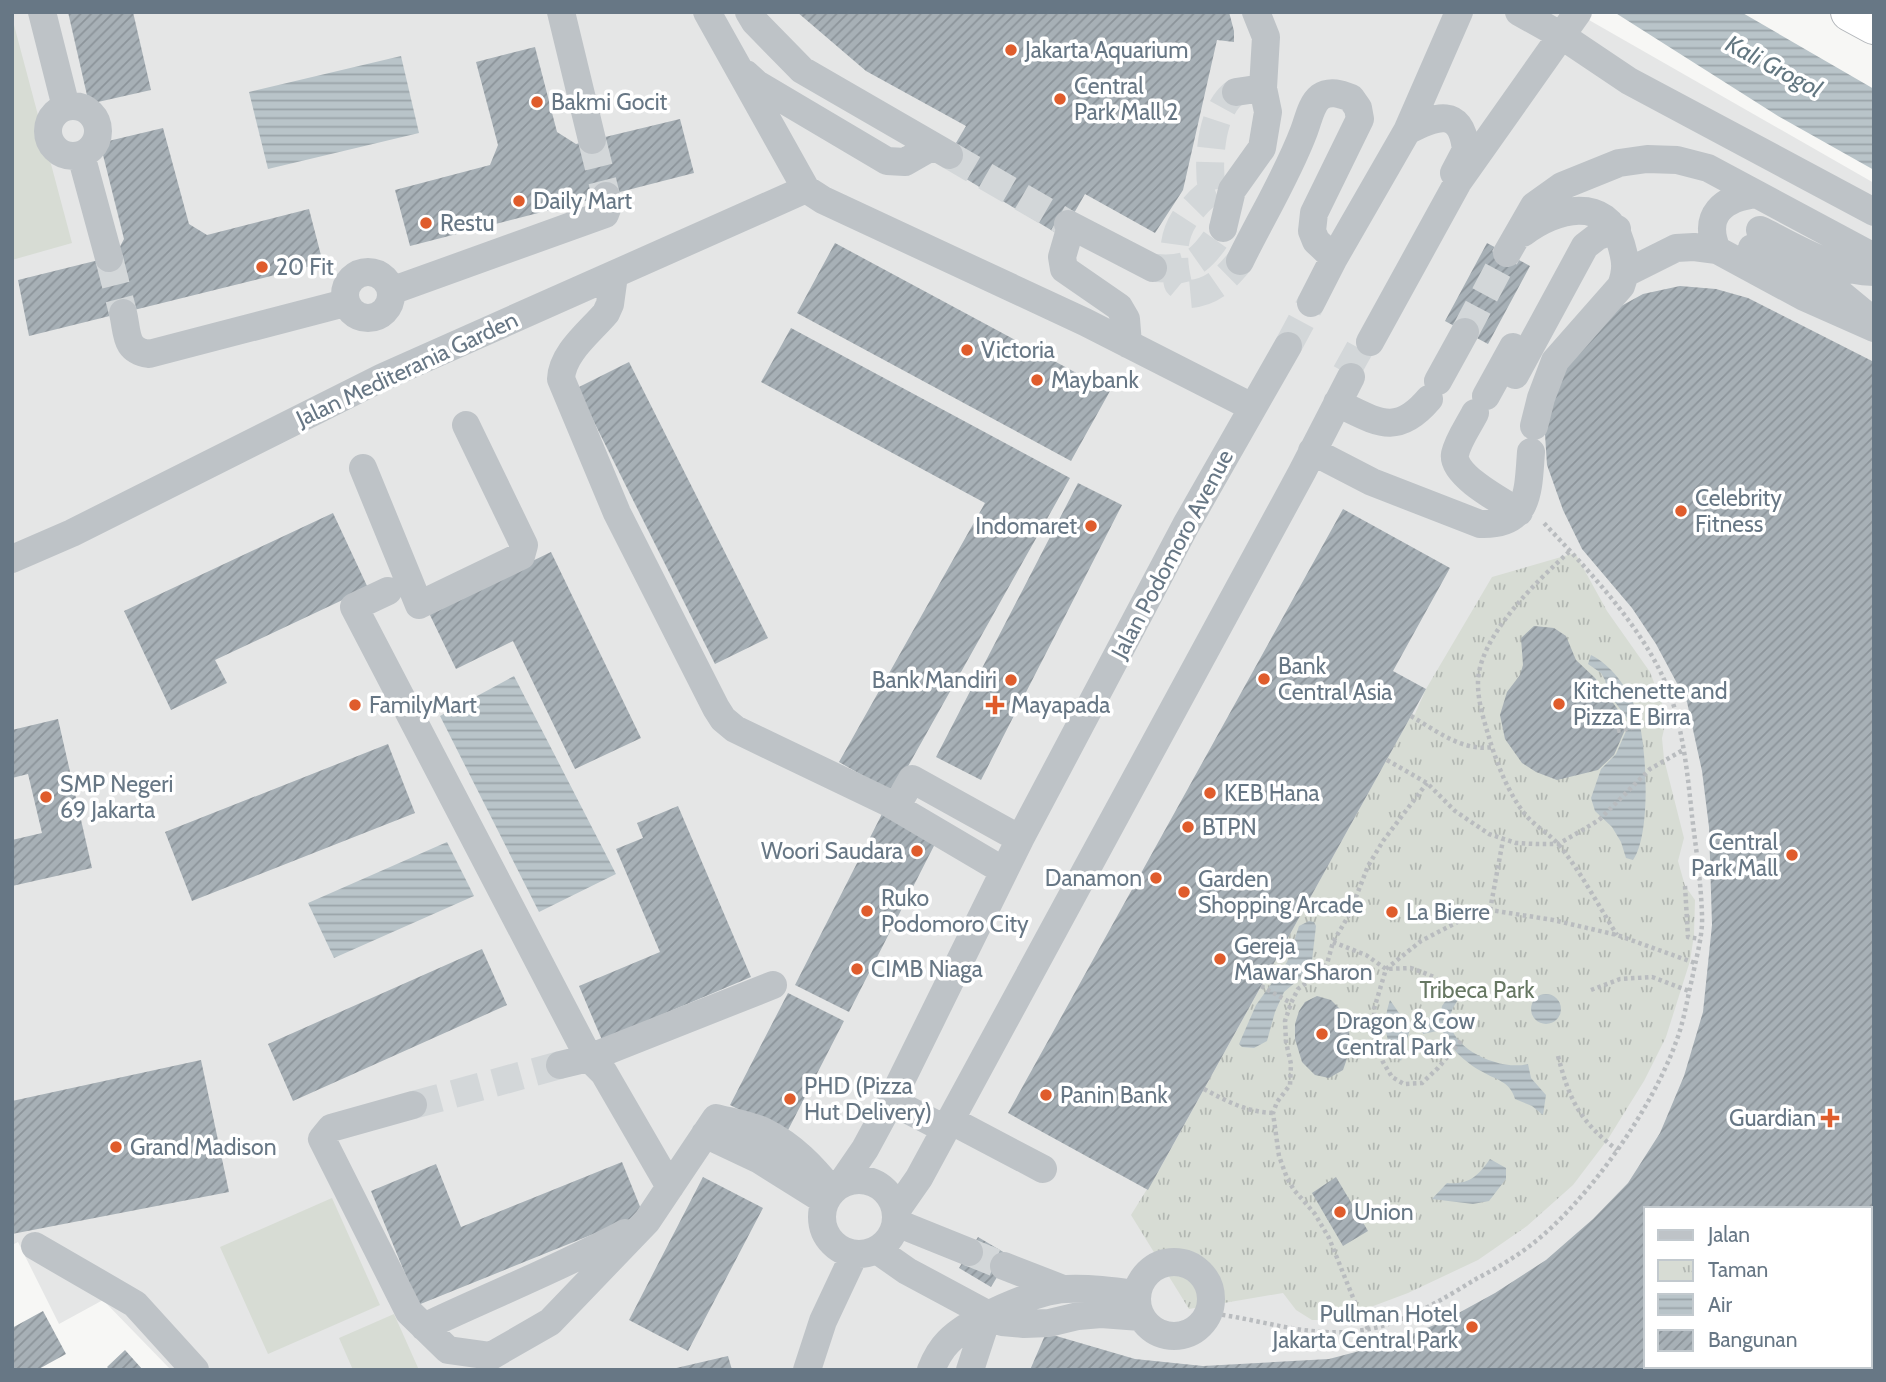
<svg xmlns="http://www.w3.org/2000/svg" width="1886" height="1382" viewBox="0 0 1886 1382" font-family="Cabin,sans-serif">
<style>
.built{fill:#e5e6e6;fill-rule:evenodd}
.grass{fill:#d7dcd4}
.park{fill:url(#park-tufts)}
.water{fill:url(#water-rules)}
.building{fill:url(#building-hatch)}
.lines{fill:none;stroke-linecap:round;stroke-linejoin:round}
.minor-tunnel{stroke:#d3d7d9;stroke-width:28;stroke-dasharray:28 14;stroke-linecap:butt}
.highway-casing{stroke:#b2b6ba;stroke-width:40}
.path{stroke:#b9bcbf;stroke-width:4.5;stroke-dasharray:3.5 3.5;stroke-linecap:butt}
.minor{stroke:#bec3c7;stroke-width:28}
.highway{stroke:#fff;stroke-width:38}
.poi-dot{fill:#df5c2c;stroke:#fff;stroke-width:2.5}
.labels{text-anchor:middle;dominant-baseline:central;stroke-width:7;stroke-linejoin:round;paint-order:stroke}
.poi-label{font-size:23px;fill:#677785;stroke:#fff;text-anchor:start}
.street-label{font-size:23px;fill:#677785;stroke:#fff}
.park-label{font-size:23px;fill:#667762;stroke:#fff}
.water-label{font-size:24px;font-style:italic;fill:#637781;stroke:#fff}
</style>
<defs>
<pattern id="park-tufts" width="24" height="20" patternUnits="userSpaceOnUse" patternTransform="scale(1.75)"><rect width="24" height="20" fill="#d7dcd4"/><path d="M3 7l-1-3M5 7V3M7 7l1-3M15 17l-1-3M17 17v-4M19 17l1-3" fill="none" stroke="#b2b7b2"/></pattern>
<pattern id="water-rules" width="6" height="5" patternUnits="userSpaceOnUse" patternTransform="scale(1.75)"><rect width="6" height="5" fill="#b9c4c9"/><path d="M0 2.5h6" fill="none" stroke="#9aa4a9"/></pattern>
<pattern id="building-hatch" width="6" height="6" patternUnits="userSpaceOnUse" patternTransform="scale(1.75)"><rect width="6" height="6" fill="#a7b0b6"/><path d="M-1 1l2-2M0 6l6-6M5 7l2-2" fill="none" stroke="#8c949a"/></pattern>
</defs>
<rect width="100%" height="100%" fill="#f7f7f5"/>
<!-- built -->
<path class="built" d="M12,12H1575L1874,183V1370H171L103,1300L59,1324L18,1242L12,1245ZM1646,1209H1870V1366H1646Z"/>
<!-- grass -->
<path class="grass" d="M14,25L72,243L12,260V26Z
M332,1198L380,1305L268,1354L220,1247Z
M394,1314L419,1370H353L339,1338Z"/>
<!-- park -->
<path class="park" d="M1575,553L1607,611L1650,672L1664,709L1666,721L1662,738L1664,759L1684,838L1678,861L1685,886L1695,900L1694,935L1690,961L1666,1037L1644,1081L1608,1139L1573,1185L1527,1226L1478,1260L1408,1293L1336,1320H1312L1296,1310L1283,1293L1189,1309L1131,1215L1162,1165L1411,716L1415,714L1426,689L1492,577Z"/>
<!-- water -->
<path class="water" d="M1614,12H1741L1874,89V170L1778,116Z
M401,56L419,133L268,169L249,92Z
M1591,655C1611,665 1627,687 1635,707C1647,737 1652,835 1633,860L1626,858L1621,842L1612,827L1595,811L1591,798L1601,769L1616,754L1626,731L1627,718L1608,693L1605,680L1601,673L1588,664Z
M514,676L616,874L539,912L440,716Z
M447,842L474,896L334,958L308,903Z
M1309,921L1314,922L1316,926L1311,969L1284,992L1275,1012L1267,1041L1254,1048L1242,1047L1239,1044L1256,1005L1287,962L1299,926Z
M1453,990L1462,996C1422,1035 1493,1073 1528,1064L1531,1078L1546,1095L1543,1115L1532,1106L1515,1099C1510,1081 1496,1080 1481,1071C1466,1063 1448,1047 1442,1030L1423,1034L1421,1019L1440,1016L1442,1006Z
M1531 1009a15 15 0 1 1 30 0a15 15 0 1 1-30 0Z
M1390,1000L1410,1029L1401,1061C1384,1042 1382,1024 1390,1000Z
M1490,1159L1506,1168V1179L1489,1201L1473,1204L1432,1199L1447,1183C1469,1185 1478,1176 1490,1159Z"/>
<!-- building -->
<path class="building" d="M68,12H133L151,90L89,104Z
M797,12H1229L1234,31V42L1217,40L1183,190L1155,233L1085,194L1061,236L943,165L966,126L866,71Z
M535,47L557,132L576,144L680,119L694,173L410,246L395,190L490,165L498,145L476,62Z
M163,128L189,224L207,235L309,209L323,263L29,336L18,280L115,256L124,239L100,143Z
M835,243L1110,391L1071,461L797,313Z
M1487,243L1530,266L1488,344L1445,321Z
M1680,286L1716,289L1748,298L1874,362V1297L1870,1305V1209H1646V1366H1842L1841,1370H1030L1046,1333L1135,1359L1203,1366L1329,1359L1390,1343L1444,1321L1495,1293L1546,1260L1593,1219L1628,1183L1660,1133L1684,1076L1703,1012L1712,925L1709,827L1702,771L1687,702L1656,644L1632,608L1582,549L1563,510L1547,465L1545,434L1551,396L1579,346L1612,311L1643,294Z
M791,328L1070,478L893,793L839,762L985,503L761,382Z
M629,362L768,638L715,664L577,388Z
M1078,483L1122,505L981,780L936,757Z
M1343,509L1450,568L1393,671L1426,689L1148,1190L1008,1113Z
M333,513L368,588L215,660L227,683L171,710L124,611Z
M551,552L641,738L575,769L513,641L456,669L428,611Z
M1534,626L1554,628L1566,636L1576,660L1595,678L1624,718V732L1614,755L1598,770L1557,780L1536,772L1522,763L1505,739L1500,715L1507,692L1520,675L1523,665L1521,638Z
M58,719L92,868L12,886V840L42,833L28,774L12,778V730Z
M388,744L415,813L192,901L165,832Z
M678,806L751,977L602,1040L579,986L660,952L616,849L643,838L637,823Z
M884,810L938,838L849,1012L795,985Z
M482,949L507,1005L293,1101L268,1044Z
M788,993L844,1021L786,1134L730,1105Z
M1317,996L1331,1000L1342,1011L1349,1030L1350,1050L1343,1070L1329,1078L1315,1075L1302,1062L1295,1039V1024L1299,1011L1305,1002Z
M201,1060L229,1192L12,1234V1101Z
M622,1162L643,1214L418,1305L371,1191L436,1164L461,1227Z
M703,1177L763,1208L688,1351L629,1320Z
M1336,1177L1368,1231L1343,1246L1312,1193Z
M978,1237L1010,1256L991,1287L959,1268Z
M43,1311L66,1354L37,1370H12V1328Z
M125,1350L143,1370H110L107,1367Z
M728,1356L732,1370H673L672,1369Z"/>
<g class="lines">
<!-- minor-tunnel -->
<path class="minor-tunnel" d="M592,140L606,196
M949,155L1068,224
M1212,190C1207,163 1211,108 1236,92
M1215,190C1207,193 1200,200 1194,207C1172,229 1171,255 1178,284L1190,294C1213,292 1226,278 1240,261
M109,258L123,313
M1156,268C1194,271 1203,258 1223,228
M1465,332L1507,253
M1288,346L1311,303
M1346,373L1366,337
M413,1105L560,1065
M969,1252L1004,1266"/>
<defs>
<path id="highway" d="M1850,12L1874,25"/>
</defs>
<!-- highway casing -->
<use href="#highway" class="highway-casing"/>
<!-- path -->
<path class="path" d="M1569,552C1537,581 1477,638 1478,684C1478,704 1485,723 1490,741C1498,766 1508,792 1524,813C1534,826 1549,833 1559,845C1581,872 1598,905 1617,935
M1411,716C1435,730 1463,752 1492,747
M1617,731L1677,718
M1387,760L1427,783L1455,811L1489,834L1516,843L1536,844H1558L1581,831L1599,820L1650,769L1683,750
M1685,886L1688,937L1700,939
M1490,910L1503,840
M1333,942L1366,955L1386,969L1411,968L1422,972L1434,977L1464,1000
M1261,986L1291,1003
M1591,990L1620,979L1652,977L1689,991
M1461,1041L1438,1068L1422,1083L1404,1084L1392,1077L1383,1062L1375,1040L1374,1009L1386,969L1421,941L1471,915L1490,910L1553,920L1617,935L1695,963
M1558,1056C1570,1102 1580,1121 1617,1150
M1204,1089C1226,1101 1247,1112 1273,1113
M1208,1313C1263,1319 1308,1339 1364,1330C1403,1324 1443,1299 1476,1279C1495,1269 1514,1258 1531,1245C1588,1201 1652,1109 1676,1042C1684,1021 1687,1000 1692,979C1696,958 1703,936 1702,915C1701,882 1696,849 1692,816C1688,778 1684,737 1672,700C1651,635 1589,571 1542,521
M1368,1329L1358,1310L1329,1238L1315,1214L1294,1190L1287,1178L1279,1156L1273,1113L1277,1102L1290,1085L1291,1064L1286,1042L1285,1021L1291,1003L1298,989L1313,978L1327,964L1333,942L1349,915L1368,866L1383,841L1427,783"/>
<!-- minor -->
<path class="minor" d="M42,12L66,107
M561,12L592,140
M707,12L806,189L823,200L1085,322L1252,407
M749,12L755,22L802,70L949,155
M1519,12L1562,36L1629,81L1874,212
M746,74L757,84L887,161L905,162L933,146
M1236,92L1263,88
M48 131a25 25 0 1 1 50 0a25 25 0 1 1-50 0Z
M1407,131C1436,116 1461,106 1466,150L1454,173
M81,155L109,258
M1068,224L1153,268
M1071,226L1062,257L1064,269L1119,307L1126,319L1128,344
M1223,228L1232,190L1262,148L1268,112L1263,88L1266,37L1256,12
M1760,230C1796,247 1833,272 1874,272
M1523,233C1555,208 1607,195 1621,244C1626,261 1627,270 1621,286L1555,361L1541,398L1534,426
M1752,248L1825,281L1865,314
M1717,250C1702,215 1723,198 1756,194
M1507,253L1534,206L1562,186L1619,163L1647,159L1677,160L1708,168L1874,257
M1240,261C1261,218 1287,176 1304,131C1308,121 1311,104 1320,97C1330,90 1341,94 1351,98L1358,108L1360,119L1314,213L1312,231L1316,241L1334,258
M345 295a23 23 0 1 1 46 0a23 23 0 1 1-46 0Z
M1626,273L1676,248L1694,247L1717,250L1804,297L1874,328
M614,275L610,304L606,313C590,332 562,353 561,379L617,513L716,708L723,719L735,729L887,802L1004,871
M391,291L605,214L608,206L606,196
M1311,303L1334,258L1407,131L1459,12
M123,313C128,334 124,350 149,354L345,303
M1370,342L1458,182L1578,12
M1515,375L1585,246L1598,236L1617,229
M1438,381L1465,332
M1486,396L1513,347
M1337,403C1376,421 1396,438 1429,399
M1475,413C1469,425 1458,440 1455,454C1451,475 1503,502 1519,512
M1312,451L1372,482L1480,524C1530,526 1528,491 1531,452
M363,468L419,605L521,556L524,545L466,425
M12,559L72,533L383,377L806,189
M388,591L354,607L589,1058L560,1065
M896,807L912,779L1020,839
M891,1101L945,1129
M413,1105L331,1128L322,1139L409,1312L448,1350L491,1356L550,1322L647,1221L716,1118C732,1122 751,1125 765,1132C793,1146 813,1167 832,1191
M950,1120L1043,1169
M705,1134L758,1159L825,1201
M822 1217a37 37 0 1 1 74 0a37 37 0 1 1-74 0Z
M841,1184L865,1149L891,1101L1020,839L1186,525L1288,346
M670,1187L604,1073L589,1058L773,985
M896,1211L919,1178L1302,472L1351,377
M897,1223L969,1252
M35,1246L135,1304L195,1370
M877,1250L907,1271L1002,1322L1024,1324L1049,1323L1078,1316L1101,1314L1141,1317
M1137 1299a37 37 0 1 1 74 0a37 37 0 1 1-74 0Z
M1004,1266L1063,1289
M424,1327C491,1295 560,1268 625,1233
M807,1370L823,1321L854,1255
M931,1370C935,1360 941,1349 948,1342C969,1320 1036,1290 1066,1289C1090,1288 1113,1291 1136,1294
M970,1370L988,1315"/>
<!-- highway -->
<use href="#highway" class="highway"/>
</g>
<!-- markers -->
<g class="poi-dot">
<circle cx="1011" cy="50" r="7"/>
<circle cx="1060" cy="99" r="7"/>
<circle cx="537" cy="102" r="7"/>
<circle cx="519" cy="201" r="7"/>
<circle cx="426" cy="223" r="7"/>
<circle cx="262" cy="267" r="7"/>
<circle cx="967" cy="350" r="7"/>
<circle cx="1037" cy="380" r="7"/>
<circle cx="1681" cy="511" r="7"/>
<circle cx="1091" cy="526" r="7"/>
<circle cx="1264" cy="679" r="7"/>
<circle cx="1011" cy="680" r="7"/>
<circle cx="1559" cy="704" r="7"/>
<circle cx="355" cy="705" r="7"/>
<path d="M991.5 694.5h7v7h7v7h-7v7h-7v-7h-7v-7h7z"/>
<circle cx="1210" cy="793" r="7"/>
<circle cx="46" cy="797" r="7"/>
<circle cx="1188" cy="827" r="7"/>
<circle cx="917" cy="851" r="7"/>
<circle cx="1792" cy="855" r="7"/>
<circle cx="1156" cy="878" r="7"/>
<circle cx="1184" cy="892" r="7"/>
<circle cx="867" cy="911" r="7"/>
<circle cx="1392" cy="912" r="7"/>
<circle cx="1220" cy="959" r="7"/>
<circle cx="857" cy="969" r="7"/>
<circle cx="1322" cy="1034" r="7"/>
<circle cx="1046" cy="1095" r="7"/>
<circle cx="790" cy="1099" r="7"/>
<path d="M1826.5 1107.5h7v7h7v7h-7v7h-7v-7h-7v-7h7z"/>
<circle cx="116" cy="1147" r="7"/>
<circle cx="1340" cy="1212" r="7"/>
<circle cx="1472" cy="1327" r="7"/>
</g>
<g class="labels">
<!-- poi labels -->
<g class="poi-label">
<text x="1025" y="50">Jakarta Aquarium</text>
<text x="1074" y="86">Central<tspan x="1074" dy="26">Park Mall 2</tspan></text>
<text x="551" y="102">Bakmi Gocit</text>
<text x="533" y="201">Daily Mart</text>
<text x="440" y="223">Restu</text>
<text x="276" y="267">20 Fit</text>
<text x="981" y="350">Victoria</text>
<text x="1051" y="380">Maybank</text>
<text x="1695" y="498">Celebrity<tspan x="1695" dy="26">Fitness</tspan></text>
<text x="1077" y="526" text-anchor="end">Indomaret</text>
<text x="1278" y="666">Bank<tspan x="1278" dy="26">Central Asia</tspan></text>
<text x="997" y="680" text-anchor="end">Bank Mandiri</text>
<text x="1573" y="691">Kitchenette and<tspan x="1573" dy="26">Pizza E Birra</tspan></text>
<text x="369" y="705">FamilyMart</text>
<text x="1011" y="705">Mayapada</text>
<text x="60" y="784">SMP Negeri<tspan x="60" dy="26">69 Jakarta</tspan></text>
<text x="1224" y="793">KEB Hana</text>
<text x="1202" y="827">BTPN</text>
<text x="1778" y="842" text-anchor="end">Central<tspan x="1778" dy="26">Park Mall</tspan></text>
<text x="903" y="851" text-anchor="end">Woori Saudara</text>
<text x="1142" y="878" text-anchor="end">Danamon</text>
<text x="1198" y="879">Garden<tspan x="1198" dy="26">Shopping Arcade</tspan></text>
<text x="881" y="898">Ruko<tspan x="881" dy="26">Podomoro City</tspan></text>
<text x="1406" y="912">La Bierre</text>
<text x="1234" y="946">Gereja<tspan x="1234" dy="26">Mawar Sharon</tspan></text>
<text x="871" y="969">CIMB Niaga</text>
<text x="1336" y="1021">Dragon &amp; Cow<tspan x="1336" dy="26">Central Park</tspan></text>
<text x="804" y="1086">PHD (Pizza<tspan x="804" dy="26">Hut Delivery)</tspan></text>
<text x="1060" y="1095">Panin Bank</text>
<text x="1816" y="1118" text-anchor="end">Guardian</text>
<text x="130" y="1147">Grand Madison</text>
<text x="1354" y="1212">Union</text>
<text x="1458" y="1314" text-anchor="end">Pullman Hotel<tspan x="1458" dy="26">Jakarta Central Park</tspan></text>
</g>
<!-- street labels -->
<g class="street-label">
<text transform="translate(407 369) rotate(-25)">Jalan Mediterania Garden</text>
<text transform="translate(1172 554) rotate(-62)">Jalan Podomoro Avenue</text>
</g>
<!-- park labels -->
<g class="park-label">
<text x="1477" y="990">Tribeca Park</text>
</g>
<!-- water labels -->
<g class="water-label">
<text transform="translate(1774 66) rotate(28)">Kali Grogol</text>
</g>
</g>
<!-- border -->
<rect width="1886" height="1382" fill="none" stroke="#677785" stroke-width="28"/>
<!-- legend -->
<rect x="1644" y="1207" width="228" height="161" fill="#ffffff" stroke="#c2c9ce" stroke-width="2"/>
<rect x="1658" y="1230" width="35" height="10" fill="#bec3c7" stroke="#c2c9ce" stroke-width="2"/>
<text x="1708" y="1242" font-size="21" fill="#677785">Jalan</text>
<rect x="1658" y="1260" width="35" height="21" fill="url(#park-tufts)" stroke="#c2c9ce" stroke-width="2"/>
<text x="1708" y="1277" font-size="21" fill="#677785">Taman</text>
<rect x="1658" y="1294" width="35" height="21" fill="url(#water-rules)" stroke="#c2c9ce" stroke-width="2"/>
<text x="1708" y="1312" font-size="21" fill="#677785">Air</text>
<rect x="1658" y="1330" width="35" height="21" fill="url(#building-hatch)" stroke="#c2c9ce" stroke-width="2"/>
<text x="1708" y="1347" font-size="21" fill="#677785">Bangunan</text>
</svg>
